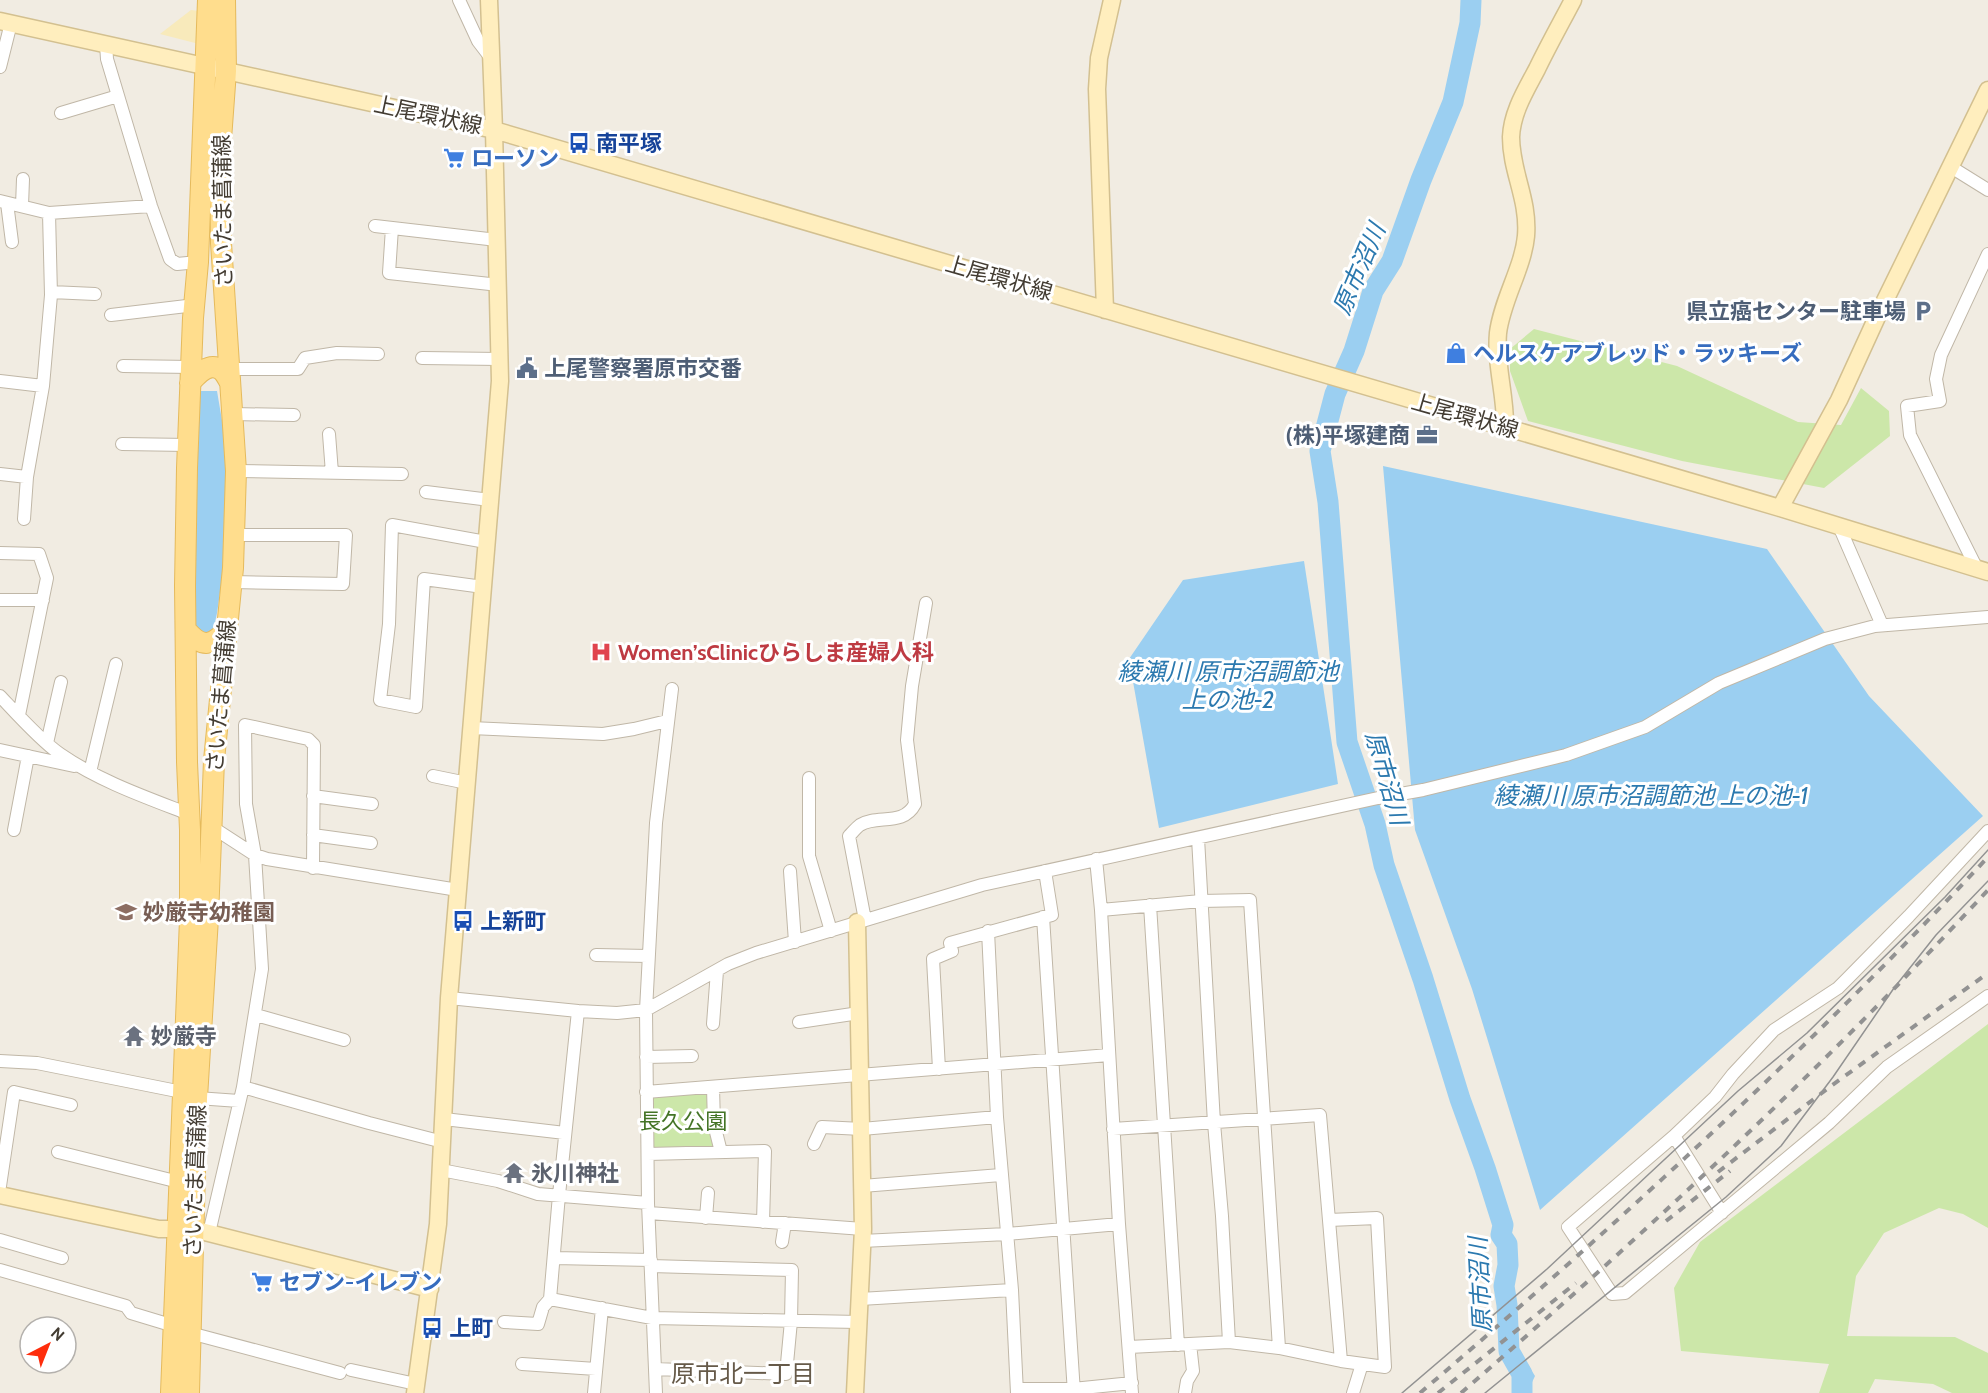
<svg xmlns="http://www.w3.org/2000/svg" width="1988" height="1393" viewBox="0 0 1988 1393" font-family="Cabin,'Noto Sans JP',sans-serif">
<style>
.green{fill:#cce7a9}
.sand{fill:#f8eabb}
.water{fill:#9bcff1}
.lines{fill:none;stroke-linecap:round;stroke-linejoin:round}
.river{stroke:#9bcff1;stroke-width:21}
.street-casing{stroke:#c0b7a7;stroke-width:14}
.secondary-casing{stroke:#d3c090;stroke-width:19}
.primary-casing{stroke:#e5ba5c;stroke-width:22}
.street{stroke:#fff;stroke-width:12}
.secondary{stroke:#ffeebe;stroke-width:16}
.primary{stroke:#ffdd8d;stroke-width:20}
.tram{stroke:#929292;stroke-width:1.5}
.rail{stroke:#929292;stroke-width:4;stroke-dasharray:8 8;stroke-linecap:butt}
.labels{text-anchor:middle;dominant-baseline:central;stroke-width:6;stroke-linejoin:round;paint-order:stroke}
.street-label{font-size:22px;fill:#433c32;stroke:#fff}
.transit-label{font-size:22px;font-weight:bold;fill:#164399;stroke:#fff;text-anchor:start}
.shop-label{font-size:22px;font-weight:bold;fill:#366cbe;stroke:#fff;text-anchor:start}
.service-label{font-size:22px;font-weight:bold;fill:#4e5e75;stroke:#fff;text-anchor:end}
.health-label{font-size:22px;font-weight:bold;fill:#be3a42;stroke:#fff;text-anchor:start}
.education-label{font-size:22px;font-weight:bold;fill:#785e54;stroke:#fff;text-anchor:start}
.worship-label{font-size:22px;font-weight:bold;fill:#5b616d;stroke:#fff;text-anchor:start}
.park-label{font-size:22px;fill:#447426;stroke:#fff}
.water-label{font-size:24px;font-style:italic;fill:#2b79af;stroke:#fff}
.neighbourhood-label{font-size:24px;fill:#665a49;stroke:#fff}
</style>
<rect width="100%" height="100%" fill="#f1ece2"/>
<!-- green -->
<path class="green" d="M1534,329L1677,366L1798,422L1841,425L1861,388L1889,411L1890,436L1824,488L1682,461L1528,421L1510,371V349Z
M1988,1024V1228L1963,1214L1939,1208L1884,1233L1856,1276L1847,1336L1955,1337L1988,1353V1393H1952L1933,1384L1875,1379L1868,1393H1819L1829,1364L1681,1351L1674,1288L1700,1242Z
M706,1093L710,1098L714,1148L656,1150L653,1147L650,1097Z"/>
<!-- sand -->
<path class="sand" d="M191,10L200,11L199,44L160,34Z"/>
<!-- water -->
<path class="water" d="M198,391H217L226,444L228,497L224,565L217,613L214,627L210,632L205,634L193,626Z
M1383,466L1767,549L1869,696L1983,816L1540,1210L1472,989L1415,830Z
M1304,561L1338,784L1159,828L1129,659L1183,580Z
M1513,1354L1527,1363L1535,1376L1527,1393H1519L1524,1379L1509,1361Z"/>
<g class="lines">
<!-- river -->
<path class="river" d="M1471,0L1470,23L1453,102L1421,180L1392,261L1373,291L1354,351L1335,394L1320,451L1328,502L1347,742L1375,824L1384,865L1423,979L1460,1099L1485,1168L1503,1225L1501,1235L1507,1244L1508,1265L1504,1286L1507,1305L1509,1351L1522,1374V1393"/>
<defs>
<path id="street" d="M459,0L478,41L491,58
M106,44L107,59L151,206L170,259L177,264L198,262
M0,67L11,23
M61,113L118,96
M1951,167L1988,190
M0,201L49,213L151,206
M7,203L12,242
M22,206L23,179
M375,226L497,240
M392,228L389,273L499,285
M51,292L95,294
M111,315L195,305
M422,358L500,359
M123,366L191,367
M229,369H298L305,358L337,353L378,354
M0,381L43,386L51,295L49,213
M233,414L294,415
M329,434L332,473
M122,444L188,445
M236,471L402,474
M0,474L27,477L24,519
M27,477L43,386
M426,492L490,500
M1839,526L1882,625
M0,553L39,554L47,578L19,715
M1977,569L1910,435L1907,406L1940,401L1936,379L1941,355L1988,254
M232,582L343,584L346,535H234
M483,587L424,579L416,707L380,700L389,624L392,525L486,542
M0,600H43
M0,696C16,713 41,741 60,754C99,781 145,797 189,814
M471,728L603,734L634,729L667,721
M47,743L61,682
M0,750L74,766
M90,772L116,664
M433,776L467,783
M809,778V856L831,931
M313,796L372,804
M212,827L255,855L267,859L458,890
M14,830L28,756
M313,835L371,843
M1198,838L1214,1123L1222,1216L1229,1342
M1096,859L1101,910L1119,1224L1132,1393
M790,871L795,942
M1150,905L1178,1345
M1101,910L1201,901L1250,900L1279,1348
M1043,917L1074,1393
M865,920L849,836C852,833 856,828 860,825C877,814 903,827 915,804L907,740L912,686L926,603
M988,931L997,1117L1012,1290L1017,1393
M596,955L648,956
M449,998L578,1011L617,1013L646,1010L728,964L756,953L982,885L1378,798L1423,790L1566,755L1645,727L1719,683L1825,639L1875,626L1988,617
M578,1011L559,1195L550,1299L652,1318L859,1322
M256,1015L344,1040
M799,1022L859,1013
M713,1024L717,971
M646,1057L692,1056
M0,1061L37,1063L182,1092
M939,1069L933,959L952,951L950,943L1052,915L1045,871
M243,1087L369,1123L443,1142
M713,1087L714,1124L721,1152
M646,1092L1109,1055
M197,1098L239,1101
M444,1119L565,1133
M1113,1129L1320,1115L1341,1361
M1674,1136L1568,1227L1612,1294L1625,1293L1829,1123L1887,1067L1988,996
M814,1144L822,1127L862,1129L997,1117
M58,1152L179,1182
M648,1154L765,1151L763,1222
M441,1170L498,1181L538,1194L648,1203
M0,1186L14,1092L71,1105
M862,1186L1001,1175
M649,1213L863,1229
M1722,1213L1674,1136L1715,1097L1733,1074L1774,1030L1838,988L1848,978L1909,916L1988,831
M706,1218L708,1193
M209,1233L243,1087L262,969L255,855L246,804L245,725L308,739L314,745L313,868
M0,1240L62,1258
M862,1241L1007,1234L1119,1224
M782,1242L785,1223
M554,1258L651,1260
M651,1266L792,1270L791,1321L786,1374L655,1369
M0,1270L126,1306L131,1313L174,1326
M860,1299L1012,1290
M504,1322L538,1324L543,1307L550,1299
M190,1333L340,1373
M1129,1347L1229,1342L1279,1348L1341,1361L1385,1367L1377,1218L1329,1220
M522,1364L596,1369
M351,1370L416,1384
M1017,1389H1073L1132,1383
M594,1393L602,1308
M656,1393L648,1203L646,1010L656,823L672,689
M1185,1393L1187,1381L1193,1371L1190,1344
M1353,1393L1362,1364"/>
<path id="secondary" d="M0,21L494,130L1780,508L1988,572
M1105,310L1097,89L1099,58L1112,0
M1505,428C1506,396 1495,365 1498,333C1502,300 1523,268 1526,236C1529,199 1511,172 1511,137C1512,112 1526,90 1537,69C1548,46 1561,23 1573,0
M1780,508L1839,400L1877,317L1988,90
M0,1195L159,1229H193L430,1289
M415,1393L438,1224L449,998L500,381L494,130L489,0
M855,1393L863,1229L857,922"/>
<path id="primary" d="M190,383C197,375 209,361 221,370C224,372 228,379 230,383
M187,631C203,649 212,645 227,630
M171,1393L190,919V830L187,762L185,586L187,468L193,318L198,262L208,0
M189,1393L197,1098L208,918L214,760L233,568L236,471L221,243L220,153L226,71L225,0"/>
</defs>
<!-- street casing -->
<use href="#street" class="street-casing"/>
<!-- secondary casing -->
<use href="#secondary" class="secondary-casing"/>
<!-- primary casing -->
<use href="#primary" class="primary-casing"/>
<!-- street -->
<use href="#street" class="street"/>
<!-- secondary -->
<use href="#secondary" class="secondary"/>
<!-- primary -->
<use href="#primary" class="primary"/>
<!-- tram -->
<path class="tram" d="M1402,1393L1547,1269L1738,1091L1807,1033L1945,897L1988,850
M1485,1393L1726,1197L1781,1146L1833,1077L1894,988L1936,935L1988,881"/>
<!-- rail -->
<path class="rail" d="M1718,1172L1831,1086L1988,973
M1666,1221L1730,1171
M1420,1393C1618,1224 1810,1048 1988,857
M1438,1393L1576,1283
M1461,1393C1645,1234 1823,1068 1988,890"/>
</g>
<!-- icons -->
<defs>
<symbol id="bus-bare" viewBox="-9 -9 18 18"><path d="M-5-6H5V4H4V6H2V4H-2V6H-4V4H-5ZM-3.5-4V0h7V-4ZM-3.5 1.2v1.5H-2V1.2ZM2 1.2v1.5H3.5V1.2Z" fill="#1a4fb4" stroke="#fff" stroke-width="2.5" paint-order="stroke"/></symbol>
<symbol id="supermarket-bare" viewBox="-9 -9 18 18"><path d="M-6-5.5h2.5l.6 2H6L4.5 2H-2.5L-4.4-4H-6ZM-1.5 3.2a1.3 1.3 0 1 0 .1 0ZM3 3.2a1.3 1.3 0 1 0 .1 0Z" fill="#3f7fe0" stroke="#fff" stroke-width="2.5" paint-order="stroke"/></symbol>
<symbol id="parking-bare" viewBox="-9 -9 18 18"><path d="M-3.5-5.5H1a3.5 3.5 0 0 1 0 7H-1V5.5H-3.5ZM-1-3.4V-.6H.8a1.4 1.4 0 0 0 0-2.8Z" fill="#5c6f8a" stroke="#fff" stroke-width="2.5" paint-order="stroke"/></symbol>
<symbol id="shop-bare" viewBox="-9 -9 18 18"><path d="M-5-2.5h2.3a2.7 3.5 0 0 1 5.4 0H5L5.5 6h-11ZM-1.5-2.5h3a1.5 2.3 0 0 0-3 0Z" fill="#3f7fe0" stroke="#fff" stroke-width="2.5" paint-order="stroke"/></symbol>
<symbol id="civic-bare" viewBox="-9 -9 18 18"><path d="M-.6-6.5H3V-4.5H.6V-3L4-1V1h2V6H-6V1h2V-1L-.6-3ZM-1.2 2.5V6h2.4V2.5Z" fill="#5c6f8a" stroke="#fff" stroke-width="2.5" paint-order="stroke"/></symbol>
<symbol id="office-bare" viewBox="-9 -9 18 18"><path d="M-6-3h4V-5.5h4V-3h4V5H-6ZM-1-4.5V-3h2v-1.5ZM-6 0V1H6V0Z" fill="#5c6f8a" stroke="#fff" stroke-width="2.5" paint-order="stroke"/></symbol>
<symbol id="hospital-bare" viewBox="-9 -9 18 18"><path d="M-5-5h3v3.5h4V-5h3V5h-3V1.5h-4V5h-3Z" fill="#e0444e" stroke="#fff" stroke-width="2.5" paint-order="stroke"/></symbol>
<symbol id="school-bare" viewBox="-9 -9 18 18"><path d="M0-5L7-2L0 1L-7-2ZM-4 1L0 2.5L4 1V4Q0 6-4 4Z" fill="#8d6e63" stroke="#fff" stroke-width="2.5" paint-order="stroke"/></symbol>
<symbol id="temple-bare" viewBox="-9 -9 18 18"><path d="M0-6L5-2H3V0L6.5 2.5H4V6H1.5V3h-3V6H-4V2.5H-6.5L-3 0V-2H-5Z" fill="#6b7280" stroke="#fff" stroke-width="2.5" paint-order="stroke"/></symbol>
</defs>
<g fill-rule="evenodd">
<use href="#bus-bare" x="564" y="128" width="30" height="30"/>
<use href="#supermarket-bare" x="439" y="143" width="30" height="30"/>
<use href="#parking-bare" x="1908" y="296" width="30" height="30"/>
<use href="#shop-bare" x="1441" y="338" width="30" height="30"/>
<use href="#civic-bare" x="512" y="353" width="30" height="30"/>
<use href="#office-bare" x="1412" y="420" width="30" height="30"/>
<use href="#hospital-bare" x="586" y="637" width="30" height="30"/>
<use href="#school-bare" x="111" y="897" width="30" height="30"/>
<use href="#bus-bare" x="448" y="906" width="30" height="30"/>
<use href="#temple-bare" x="119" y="1021" width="30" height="30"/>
<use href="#temple-bare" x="499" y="1158" width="30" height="30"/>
<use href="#supermarket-bare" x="247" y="1267" width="30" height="30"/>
<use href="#bus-bare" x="417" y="1313" width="30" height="30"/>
</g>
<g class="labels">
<!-- street labels -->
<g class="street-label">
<text transform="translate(428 115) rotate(12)">上尾環状線</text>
<text transform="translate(223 211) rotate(-91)">さいたま菖蒲線</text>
<text transform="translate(999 278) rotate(16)">上尾環状線</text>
<text transform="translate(1465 416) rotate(16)">上尾環状線</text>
<text transform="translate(221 696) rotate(-85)">さいたま菖蒲線</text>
<text transform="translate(195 1181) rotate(-88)">さいたま菖蒲線</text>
</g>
<!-- transit labels -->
<g class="transit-label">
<text x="596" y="143">南平塚</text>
<text x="480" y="921">上新町</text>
<text x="449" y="1328">上町</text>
</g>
<!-- shop labels -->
<g class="shop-label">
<text x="471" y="158">ローソン</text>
<text x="1473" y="353">ヘルスケアブレッド・ラッキーズ</text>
<text x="279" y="1282">セブン-イレブン</text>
</g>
<!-- service labels -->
<g class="service-label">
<text x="1906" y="311">県立癌センター駐車場</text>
<text x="544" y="368" text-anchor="start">上尾警察署原市交番</text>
<text x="1410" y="435">(株)平塚建商</text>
</g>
<!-- health labels -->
<g class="health-label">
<text x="618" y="652">Women’sClinicひらしま産婦人科</text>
</g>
<!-- education labels -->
<g class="education-label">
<text x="143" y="912">妙厳寺幼稚園</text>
</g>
<!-- worship labels -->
<g class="worship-label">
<text x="151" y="1036">妙厳寺</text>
<text x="531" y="1173">氷川神社</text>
</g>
<!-- park labels -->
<g class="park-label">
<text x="683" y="1121">長久公園</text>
</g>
<!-- water labels -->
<g class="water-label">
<text transform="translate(1359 269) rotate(-67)">原市沼川</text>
<text x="1228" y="671">綾瀬川 原市沼調節池<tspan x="1228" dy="28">上の池-2</tspan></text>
<text transform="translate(1387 778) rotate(74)">原市沼川</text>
<text x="1651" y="795">綾瀬川 原市沼調節池 上の池-1</text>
<text transform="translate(1480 1285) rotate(-93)">原市沼川</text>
</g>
<!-- neighbourhood labels -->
<g class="neighbourhood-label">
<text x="743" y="1373">原市北一丁目</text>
</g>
</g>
<!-- north arrow -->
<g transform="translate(48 1345) rotate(42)"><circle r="28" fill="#ffffff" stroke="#b4b1ad" stroke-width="1.5"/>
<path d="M0-4.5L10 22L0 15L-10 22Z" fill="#fe2d0c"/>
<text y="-9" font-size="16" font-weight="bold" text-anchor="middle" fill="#433c32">N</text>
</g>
</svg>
